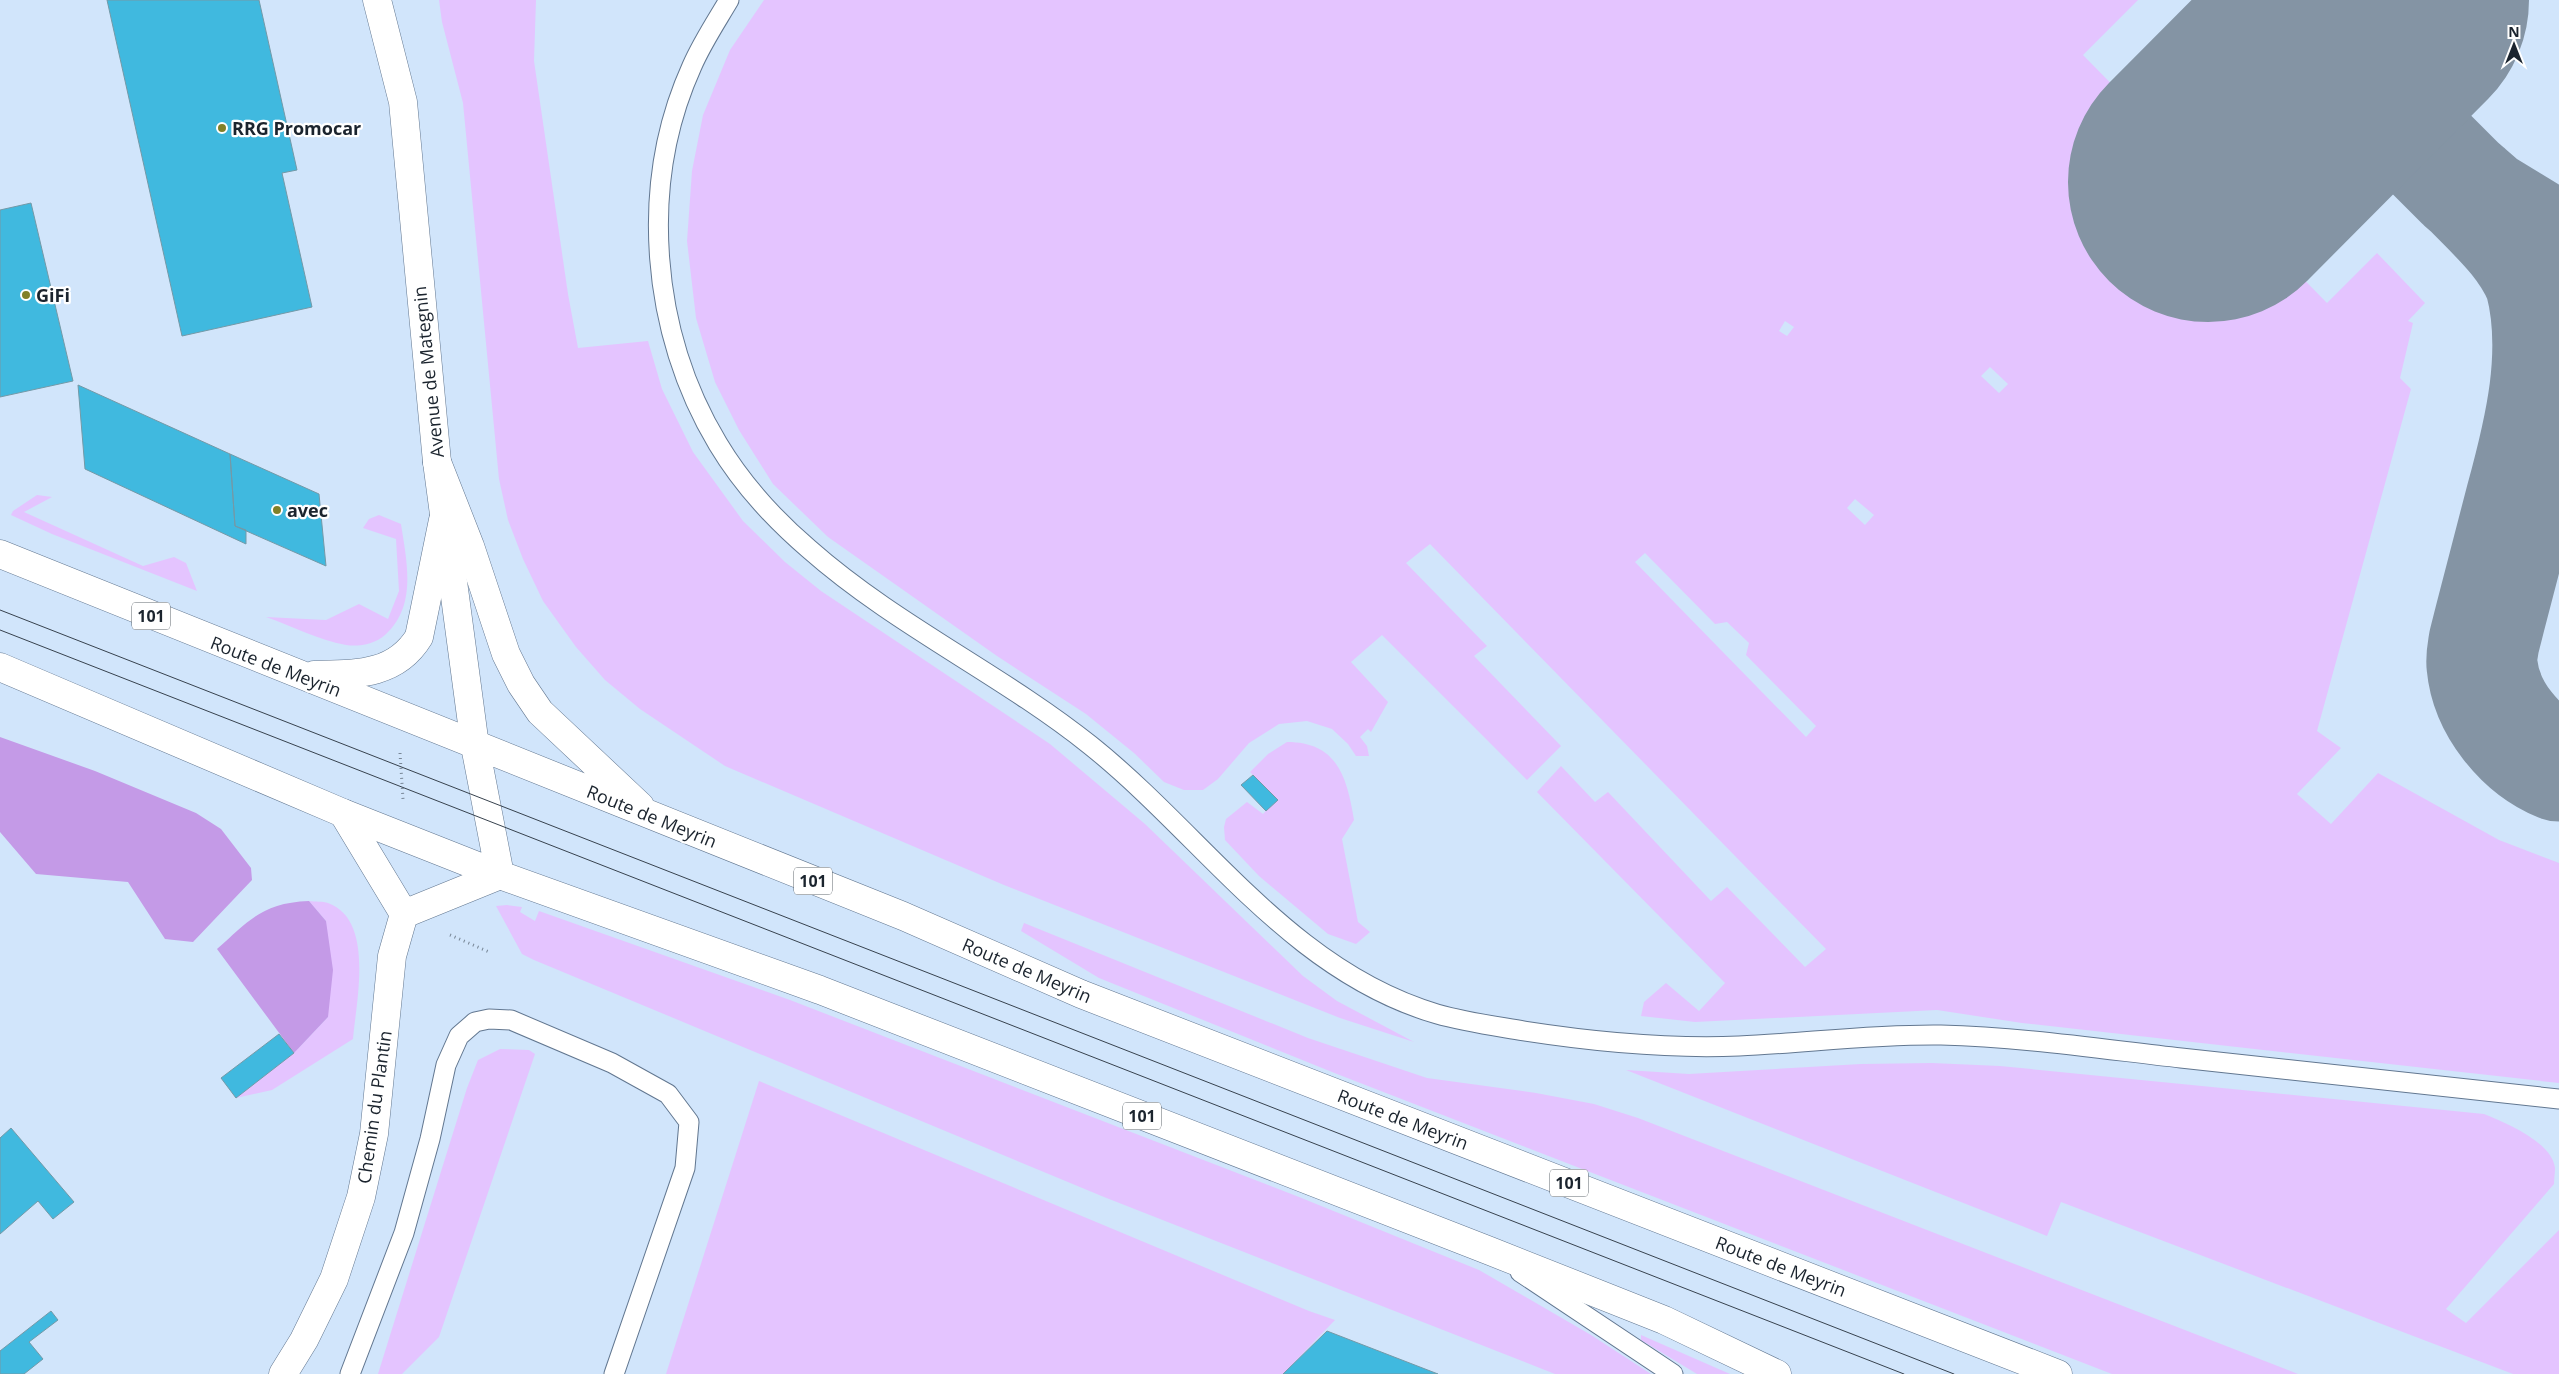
<svg xmlns="http://www.w3.org/2000/svg" width="2559" height="1374" viewBox="0 0 2559 1374" font-family="'Open Sans',sans-serif">
<style>
.green{fill:#e4c4ff;fill-rule:evenodd}
.forest{fill:#c49ae7}
.lines{fill:none;stroke-linecap:round;stroke-linejoin:round}
.taxiway{stroke:#8494a4;stroke-width:111}
.runway{stroke:#8494a4;stroke-width:280}
.building{fill:#40b9df;stroke:#7499a7}
.lane-casing{stroke:#627790;stroke-width:21}
.street-casing{stroke:#627790;stroke-width:29}
.secondary-casing{stroke:#627790;stroke-width:29}
.primary-casing{stroke:#627790;stroke-width:29}
.path{stroke:#788797;stroke-width:3;stroke-dasharray:1 4;stroke-linecap:butt}
.lane{stroke:#fff;stroke-width:19}
.street{stroke:#fff;stroke-width:28}
.secondary{stroke:#fff;stroke-width:28}
.primary{stroke:#fff;stroke-width:28}
.tram{stroke:#37424e;stroke-width:1}
.poi-dot{fill:#818028;stroke:#fff;stroke-width:2}
.labels{text-anchor:middle;dominant-baseline:central;stroke-width:4.5;stroke-linejoin:round;paint-order:stroke}
.shield{fill:#fff;stroke:#5f666d;stroke-width:1}
.shield-label{font-size:16px;font-weight:bold;fill:#1b242e}
.poi-label{font-size:18px;font-weight:bold;fill:#1b242e;stroke:#fff;text-anchor:start}
.street-label{font-size:18px;fill:#1b242e;stroke:#fff}
</style>
<rect width="100%" height="100%" fill="#d1e5fb"/>
<!-- green -->
<path class="green" d="M439,0H536L534,61L568,294L578,348L648,341L662,389L693,452L743,521L785,562L821,591L1050,744L1145,824L1303,976L1337,1001L1414,1042L1340,1018L1004,885L725,766L640,709L605,680L576,647L543,601L523,559L508,520L499,479L463,103L442,22Z
M764,0H2138L2083,55L2327,303L2377,253L2425,303L2408,321L2413,323L2400,378L2411,389L2317,731L2341,748L2297,794L2331,824L2378,773L2499,840L2559,863V1083L2022,1023L1937,1010L1695,1022L1641,1016L1644,1002L1666,983L1699,1011L1725,983L1537,792L1561,766L1595,802L1608,792L1711,901L1727,887L1805,967L1826,949L1430,544L1406,563L1487,646L1474,656L1561,746L1527,780L1382,635L1351,662L1388,702L1371,732L1368,729L1360,737L1367,746L1369,756H1356L1348,744L1332,729L1307,721L1279,724L1249,743L1218,779L1203,790H1184L1164,782L1134,753L1086,714L997,656L828,537L773,484L739,430L715,382L696,318L687,241L692,171L703,115L730,50ZM2130,227L2148,244L2140,253L2121,238ZM1785,321L1794,327L1787,336L1779,331ZM1990,367L2008,384L1999,393L1981,376ZM1855,499L1874,515L1865,525L1847,508ZM1645,553L1715,624L1727,622L1749,643L1746,655L1816,726L1806,737L1635,562Z
M37,495L52,497L24,512L143,566L174,557L186,563L197,591L52,534L11,515L13,511Z
M379,515L401,524C407,563 417,606 385,635C375,644 359,647 346,645C318,640 292,626 266,617L326,620L359,604L388,619L399,591L396,539L363,528L369,519Z
M1287,742C1338,742 1347,778 1354,820L1342,839L1358,922L1370,932L1356,944L1328,934L1259,876L1225,840L1224,827L1226,819L1247,802L1263,814L1277,799L1250,772L1268,754Z
M309,901C315,902 323,901 328,903C375,920 356,1002 353,1039L272,1090L236,1098L294,1053L328,1017L326,921Z
M507,905L522,907L520,912L535,921L539,911L790,1000L1299,1197L1479,1270L1591,1335L1651,1374H1555L1104,1197L534,960L522,954L496,906Z
M1024,923L1308,1038L1427,1078L1536,1093L1594,1104L1638,1118L2298,1374H2112L1337,1074L1099,978L1021,931Z
M500,1049L529,1050L535,1054L439,1337L402,1374H378L467,1088L478,1060Z
M1932,1063L2000,1066L2484,1114C2506,1123 2552,1142 2555,1168C2555,1173 2554,1179 2554,1184L2446,1309L2466,1323L2559,1230V1374H2513L2061,1202L2047,1236L1626,1070L1689,1074L1861,1064Z
M759,1081L1309,1311L1335,1320L1283,1374H666Z
M1641,1335L1730,1374H1697L1641,1340Z"/>
<!-- forest -->
<path class="forest" d="M0,737L95,771L196,813L221,829L251,868L252,880L193,942L165,939L128,882L36,874L0,832Z
M309,901L326,921L333,970L328,1017L294,1053L217,949C250,920 262,903 309,901Z"/>
<g class="lines">
<!-- taxiway -->
<path class="taxiway" d="M2333,56L2461,184L2484,204L2530,232
M2468,190C2495,218 2525,244 2540,281C2559,352 2540,430 2521,499C2509,546 2496,594 2484,642C2483,649 2481,657 2482,665C2486,708 2520,750 2559,766"/>
<!-- runway -->
<path class="runway" d="M2208,182L2389,0"/>
</g>
<!-- building -->
<path class="building" d="M107,0H259L297,170L282,173L312,307L182,336Z
M31,203L73,381L0,397V210Z
M78,385L230,454L235,526L246,530V544L85,469Z
M230,454L319,494L326,566L235,526Z
M1253,775L1278,800L1266,811L1241,785Z
M279,1034L294,1053L236,1098L221,1078Z
M11,1128L74,1202L53,1219L38,1201L0,1234V1138Z
M51,1311L58,1320L29,1342L43,1359L24,1374H0V1351Z
M1327,1331L1438,1374H1283Z"/>
<g class="lines">
<defs>
<path id="lane" d="M729,0C716,22 702,43 692,66C638,185 651,333 718,444C742,484 774,519 809,549C895,625 1001,674 1090,745C1204,836 1290,971 1437,1014C1465,1022 1495,1026 1524,1031C1595,1042 1667,1049 1739,1046C1806,1043 1873,1034 1941,1035C2021,1037 2101,1049 2181,1058C2307,1071 2433,1085 2559,1099
M1520,1272L1673,1374
M350,1374L404,1233L430,1139L446,1065L459,1036L475,1022L489,1019L511,1020L612,1063L668,1094L689,1122L685,1168L614,1374"/>
<path id="street" d="M404,914L500,875
M283,1374L304,1340L334,1279L361,1197L374,1134L392,956L404,914L343,813"/>
<path id="secondary" d="M377,0L403,102L437,462L475,746"/>
<path id="primary" d="M437,462L470,546L506,654L521,684L540,712L640,806
M0,554L903,916L1081,994L2058,1374
M0,667L343,813L500,875L820,990L1490,1251L1664,1320L1777,1374
M314,675C355,674 395,676 419,637L443,520
M475,746L500,875"/>
</defs>
<!-- lane casing -->
<use href="#lane" class="lane-casing"/>
<!-- street casing -->
<use href="#street" class="street-casing"/>
<!-- secondary casing -->
<use href="#secondary" class="secondary-casing"/>
<!-- primary casing -->
<use href="#primary" class="primary-casing"/>
<!-- path -->
<path class="path" d="M400,753L403,799
M450,935L489,952"/>
<!-- lane -->
<use href="#lane" class="lane"/>
<!-- street -->
<use href="#street" class="street"/>
<!-- secondary -->
<use href="#secondary" class="secondary"/>
<!-- primary -->
<use href="#primary" class="primary"/>
<!-- tram -->
<path class="tram" d="M0,610L1954,1374
M0,630L1904,1374"/>
</g>
<!-- markers -->
<g class="poi-dot">
<circle cx="222" cy="128" r="5"/>
<circle cx="26" cy="295" r="5"/>
<circle cx="277" cy="510" r="5"/>
</g>
<g class="labels">
<!-- shield labels -->
<g class="shield">
<rect x="132" y="602.5" width="38" height="27" rx="4"/>
<rect x="794" y="867.5" width="38" height="27" rx="4"/>
<rect x="1123" y="1102.5" width="38" height="27" rx="4"/>
<rect x="1550" y="1169.5" width="38" height="27" rx="4"/>
</g>
<g class="shield-label">
<text x="151" y="616">101</text>
<text x="813" y="881">101</text>
<text x="1142" y="1116">101</text>
<text x="1569" y="1183">101</text>
</g>
<!-- poi labels -->
<g class="poi-label">
<text x="232" y="128">RRG Promocar</text>
<text x="36" y="295">GiFi</text>
<text x="287" y="510">avec</text>
</g>
<!-- street labels -->
<g class="street-label">
<text transform="translate(428 372) rotate(-96)">Avenue de Mategnin</text>
<text transform="translate(276 666) rotate(21)">Route de Meyrin</text>
<text transform="translate(652 816) rotate(22)">Route de Meyrin</text>
<text transform="translate(1027 970) rotate(23)">Route de Meyrin</text>
<text transform="translate(374 1107) rotate(-82)">Chemin du Plantin</text>
<text transform="translate(1403 1119) rotate(21)">Route de Meyrin</text>
<text transform="translate(1781 1266) rotate(21)">Route de Meyrin</text>
</g>
</g>
<!-- north arrow -->
<g transform="translate(2514 45)" stroke="#ffffff" stroke-width="4" paint-order="stroke">
<path d="M0-4L9 19L0 12L-9 19Z" fill="#1b242e"/>
<text y="-8" font-size="14" font-weight="bold" text-anchor="middle" fill="#1b242e">N</text>
</g>
</svg>
